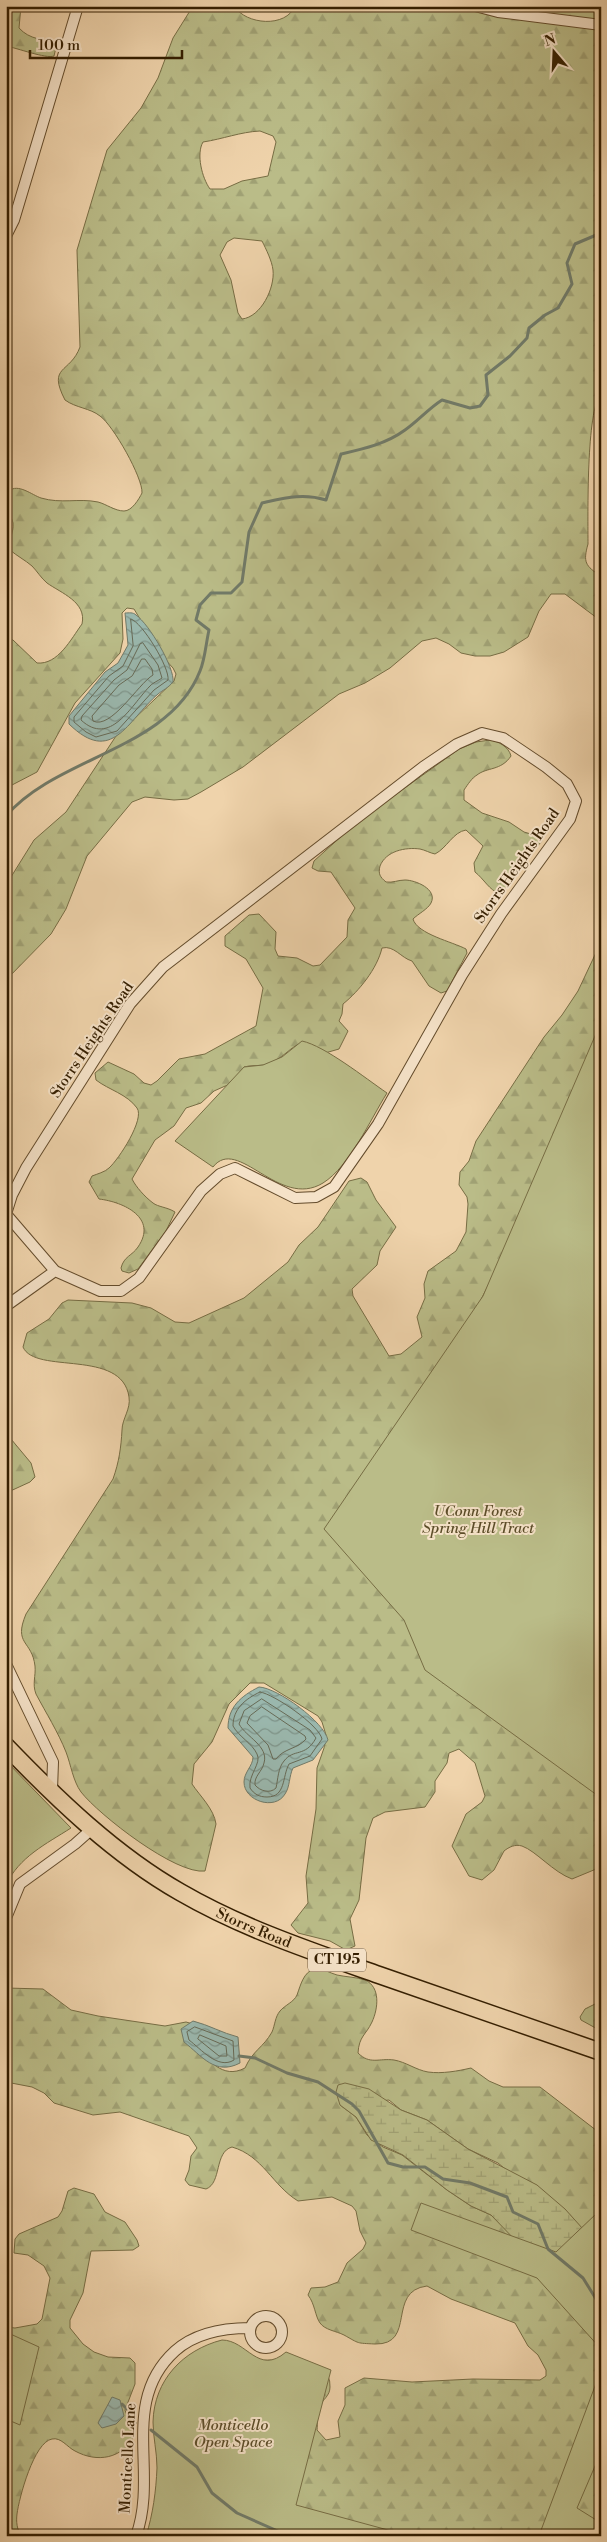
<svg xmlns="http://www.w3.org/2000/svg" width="607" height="2542" viewBox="0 0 607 2542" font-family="'Libre Bodoni',serif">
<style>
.forest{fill:url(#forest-firs);stroke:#776d44;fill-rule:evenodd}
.wetland{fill:url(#wetland-marsh);stroke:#776d44}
.green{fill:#babc88;stroke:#776d44}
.water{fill:url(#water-waves);stroke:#717a68}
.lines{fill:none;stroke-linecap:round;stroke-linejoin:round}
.shore{stroke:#676a56;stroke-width:1}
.stream{stroke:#717a68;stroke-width:3}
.minor-casing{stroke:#634b2b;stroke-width:12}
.primary-casing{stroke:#341e00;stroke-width:19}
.minor{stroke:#f5e2c8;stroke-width:10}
.primary{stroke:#efd3ab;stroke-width:16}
.labels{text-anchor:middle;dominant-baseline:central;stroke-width:4;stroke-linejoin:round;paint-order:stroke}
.shield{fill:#f5e2c8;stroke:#6e593c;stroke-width:1}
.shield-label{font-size:14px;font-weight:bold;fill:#341e00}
.street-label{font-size:15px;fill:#341e00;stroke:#f5e2c8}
.park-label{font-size:15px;font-style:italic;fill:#5c4d29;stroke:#f5e2c8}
</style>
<defs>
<pattern id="forest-firs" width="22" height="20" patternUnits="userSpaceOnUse" patternTransform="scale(1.25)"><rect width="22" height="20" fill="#babc88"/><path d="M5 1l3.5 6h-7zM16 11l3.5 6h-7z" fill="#a0a174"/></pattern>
<pattern id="wetland-marsh" width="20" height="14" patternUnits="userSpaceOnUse" patternTransform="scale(1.25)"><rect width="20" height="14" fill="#babc88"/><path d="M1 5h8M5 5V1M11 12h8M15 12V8" fill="none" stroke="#a0a174"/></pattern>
<pattern id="water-waves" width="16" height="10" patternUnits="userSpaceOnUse" patternTransform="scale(1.25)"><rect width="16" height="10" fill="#9ab7ad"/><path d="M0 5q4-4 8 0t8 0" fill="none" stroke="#7e948a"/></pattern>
</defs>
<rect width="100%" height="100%" fill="#efd3ab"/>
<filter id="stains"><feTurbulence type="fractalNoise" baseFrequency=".004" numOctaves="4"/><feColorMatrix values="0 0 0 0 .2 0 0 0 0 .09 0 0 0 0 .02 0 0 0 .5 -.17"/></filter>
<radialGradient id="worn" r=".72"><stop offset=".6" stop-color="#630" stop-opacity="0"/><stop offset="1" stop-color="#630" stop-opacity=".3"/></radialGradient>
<!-- forest -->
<path class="forest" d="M6,6H21L19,28C30,40 43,39 57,43L54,56C46,59 17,48 6,46Z
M193,6H234C246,25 286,28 295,6H601V394C586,409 588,518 588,544C583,562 585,566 601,576V621L565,594H551L539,611L528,637L504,652L490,656H475L461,653L449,644L436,638L422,641L390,668L365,683L339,694L243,767L201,792L188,799L174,800L145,797L132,802L87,856L66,909L51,934L6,980V885L34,840L66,812L116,736L174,681L176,674L173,668L163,657L134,609L127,608L122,613L123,639L120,653L75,703L37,772L12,785L6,791V637L13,640L37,663C58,665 71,639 82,624C87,602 61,593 47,583C41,578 37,571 32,566C25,560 17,556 10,550C8,540 14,533 13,523C11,514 0,500 9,491C18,483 32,495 41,498C61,504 79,498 98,502C106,504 115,511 124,511C132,511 139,499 142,493C143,478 113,425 100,416C90,408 76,408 65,400C47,365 70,374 80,347L77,250L107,150L141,108L158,78L173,38ZM260,131L273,136L276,142L268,176L242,181L224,189H210C202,178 196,154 203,142C223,139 240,132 260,131ZM234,238L262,241C266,249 272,261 273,270C275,288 261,317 242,319L238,313L231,280L220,255L227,242Z
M490,740C498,741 509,747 511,756C501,771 487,767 477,775C472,778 468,784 464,790V800L482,813L509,822L524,832L541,837L542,841L515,871L511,882L500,894C489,890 484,879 475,872L474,863L483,846L466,830C453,832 447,848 435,854C430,853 425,850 420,849C405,847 386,851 380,866C378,874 380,877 386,882C393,883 398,880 405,880C415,880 438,889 431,903C428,909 418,914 413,919C417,934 453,942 466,949L467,953L447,991L441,993L429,986L412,961C401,958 394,945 382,948C377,969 359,991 343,1004L342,1014L339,1021L348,1031L339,1049L325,1053C293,1029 294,1057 264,1065C257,1066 251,1065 244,1067L232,1083L214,1091L201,1103L186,1108L174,1126L155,1140L132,1179C136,1187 145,1197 153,1203C158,1207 167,1207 175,1212L166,1231L138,1269L129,1273L122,1271L121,1268C124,1256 132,1256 138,1247C158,1218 124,1202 99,1199L89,1182L92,1176C97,1174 105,1172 109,1168C119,1159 145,1119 137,1108C127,1094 109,1090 96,1080L95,1073L108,1062L134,1074L144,1083L151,1085L157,1081L179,1059L205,1054L256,1026L263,988L246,959L225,946V936L249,915L259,914L276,932L275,949L278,956L297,958L313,966L320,965L347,937L348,920L355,908L331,872L318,871L312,868L314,861L356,823L459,749L476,742Z
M601,942V1041L542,1180L469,1323L601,1679V1867L572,1879C553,1872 536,1851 522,1846C515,1844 509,1847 504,1851L494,1870L482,1880L469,1876L452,1846L466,1814L482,1802L485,1796L475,1763L459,1749L449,1753L447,1763L435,1781V1792L425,1807L385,1812L373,1818L366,1838L359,1900L350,1919L355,1946L346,1950L330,1941L298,1933L291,1925L308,1903L306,1876L316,1809L317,1768L324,1748L326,1735L322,1722L318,1716L264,1683H250L229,1704L212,1742L194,1764L192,1784C200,1796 214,1809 216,1824L205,1871C176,1875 99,1815 81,1792C73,1781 71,1765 66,1752C58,1732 46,1713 36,1694C32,1684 36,1676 35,1666C32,1640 13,1645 26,1614L113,1479C119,1462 121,1448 122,1430C122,1419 131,1409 129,1397C122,1348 35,1375 23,1347L27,1333L49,1319L62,1303L68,1300L132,1303L151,1308L175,1322L189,1323L244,1298L288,1262L299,1245L318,1227L349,1181L361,1178L367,1182L376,1200L396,1227L380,1251L377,1265L352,1289L353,1296L389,1356L401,1354L422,1337L417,1317L425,1298L424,1284L428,1271L456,1251L466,1232L468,1204L467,1197L459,1185L460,1172L469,1161L476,1141L544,1037L562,1015L578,991Z
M6,1433L31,1463L35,1477L30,1482L6,1493Z
M315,1968C324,1969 330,1973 337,1975C346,1977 356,1977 365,1980C381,1987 378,2009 372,2022C366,2035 359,2036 358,2053C370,2065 379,2058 394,2060C406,2062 416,2070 428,2072C442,2074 458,2071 471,2068L489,2081L503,2087H540L601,2134V2249L498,2163L468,2149L427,2120L401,2110L389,2100L340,2105L356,2117L367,2135L383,2147L402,2155L447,2190L471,2206L491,2215L601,2312V2536H161L247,2361C269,2361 332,2352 330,2387C330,2396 323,2399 319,2407C316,2413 318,2424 317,2430L326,2440L340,2437L338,2421L345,2405V2388L364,2378L412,2382L473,2379L540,2380L546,2376V2370L538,2355L528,2346L515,2323L451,2299L427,2286C386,2291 417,2345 375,2344C356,2343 360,2344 344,2335C336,2331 325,2330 320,2323C315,2316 315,2304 308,2295L311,2288L325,2287L338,2282L347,2263L363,2249L366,2243L360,2231L356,2211L352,2206L332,2197L298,2201C272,2185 263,2156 232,2147C214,2152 222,2183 206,2189L189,2185L185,2180L189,2170L191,2156L197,2148L189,2136L120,2112L93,2115L54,2103L44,2093L32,2087L6,2082V1988L43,1989L71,2010L98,2016L165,2026L186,2022L193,2024L194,2044C208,2059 222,2080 245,2068C253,2050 263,2048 272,2032C275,2025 275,2017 280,2011C285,2005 294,2002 297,1995C301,1984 303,1973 315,1968Z
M601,2001V2031L581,2020L580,2017L585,2009Z
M74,2188L94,2194L105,2212L125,2222L137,2240L139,2246L133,2250L91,2251L83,2293L70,2320V2328L83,2344L94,2352L108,2357L130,2358L135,2363V2384L125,2410L134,2436C122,2459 97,2463 75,2451C67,2447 61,2437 52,2439C34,2442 19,2498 17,2514C16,2522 17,2529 21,2536H6V2327L15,2328L37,2324L42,2319L50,2278L44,2266L28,2255L14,2253L15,2239L19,2234L58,2217L62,2211L68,2191Z"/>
<!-- wetland -->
<path class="wetland" d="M345,2083L369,2089L401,2110L427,2120L468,2149L537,2185L565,2209L601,2249V2312L519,2244L491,2215L471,2206L447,2190L403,2155L371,2140L356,2117L340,2105L336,2092L338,2085Z"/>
<!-- green -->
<path class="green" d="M601,1022V1798L425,1670L404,1620L324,1529L483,1296Z
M302,1041C325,1046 365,1078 387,1093C370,1120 350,1166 323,1183C279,1210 238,1135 213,1167L175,1141L244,1067L263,1065L282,1057Z
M6,1761L71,1828C46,1844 19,1857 6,1885Z
M421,2203L556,2252L597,2213L601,2216V2349L537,2278L411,2230Z
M6,2332L39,2347L20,2425L6,2419Z
M222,2340C247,2340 258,2376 286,2352L331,2370L296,2505L410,2536H146C153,2514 156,2491 157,2468C157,2452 153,2437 153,2422C154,2380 183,2350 222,2340Z
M601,2370V2452L577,2508L601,2523V2536H544L540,2533Z"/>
<!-- water -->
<path class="water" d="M125,613C129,613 133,612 136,615C149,624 175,668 173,682C168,688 163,690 158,694C127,721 112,766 69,724V716L105,672L118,663L128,645Z
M259,1687C278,1688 324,1722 328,1740L313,1760L293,1768C289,1776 290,1787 285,1794C275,1811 244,1801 244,1782C244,1772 253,1766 253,1757L228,1728C228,1707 241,1696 259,1687Z
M193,2021C209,2025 222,2033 238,2037L240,2063C215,2076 202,2056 184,2042L181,2029Z
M112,2397L120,2400L124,2416L116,2424L102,2428L98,2423Z"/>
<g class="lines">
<!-- shore -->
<path class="shore" d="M131,619C142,622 170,668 168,680L154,690L117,731L96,737L86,732L74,722V717L109,676L123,666L133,646Z
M143,643L158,665L162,678C158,681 152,683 149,687C131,706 110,747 81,720L82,716L114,680L127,670L140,644Z
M142,659H145L152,669L153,675C138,684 111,730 93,721L92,716L119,685L132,676Z
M260,1692C274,1694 319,1725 322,1739L310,1756L289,1764C282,1777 286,1797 267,1797C259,1797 254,1794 250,1788C248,1775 262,1763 257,1754C252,1743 239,1737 233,1726C233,1709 245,1699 260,1692Z
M262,1699L310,1730L316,1738C305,1758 294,1748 284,1761C278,1768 278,1779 276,1788C270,1794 260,1791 255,1785C254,1776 262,1772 264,1763C269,1746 246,1737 239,1724L244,1711Z
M262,1707L305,1736L306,1739C298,1749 284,1748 276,1759H273L268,1745L247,1723L250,1716Z
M195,2027L233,2041L234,2060C218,2070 201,2049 189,2040L187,2032Z
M200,2035L226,2046L227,2056H219L198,2039Z"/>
<!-- stream -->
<path class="stream" d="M6,816C57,756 169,750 200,671C205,659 206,643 209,630L196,620L200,605L211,593H231L242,582L249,532L262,503C285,498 303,493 326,500L341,454C363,449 386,444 405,430C418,421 428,409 442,400L470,408L480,406L488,395L486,375L510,356L527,338L529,328L545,315L558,308L572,284L567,263L575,244L601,233
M239,2056L255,2058L287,2073L318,2082L352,2104L359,2111L388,2163L403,2167H425L443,2179L470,2183L507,2197L513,2212L538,2224L548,2249L583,2278L601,2307
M122,2404L130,2412L132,2422L135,2423
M151,2430L197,2467L212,2493L237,2513L289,2536"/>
<defs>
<path id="minor" d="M475,6L498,12L601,25
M6,236L14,220L78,6
M6,1214L12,1195L26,1168L130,1004L163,967L423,767L457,744L482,733L503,738L546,767L567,784L576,801L570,819L501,914L462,975L378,1124L334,1187L316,1197L295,1198L235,1168L220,1174L201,1191L139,1278L121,1291H100L55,1271L6,1214
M6,1306L55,1271
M6,1664L53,1762L52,1790
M6,1918L20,1884L75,1844L93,1828
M250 2332a16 16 0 1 1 32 0a16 16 0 1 1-32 0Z
M136,2536C159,2473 119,2402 175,2351C195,2333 224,2328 250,2328"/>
<g id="primary">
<path id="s1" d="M6,1746C57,1799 115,1855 180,1892C242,1928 311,1951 379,1975C453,2001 527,2027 601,2052"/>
</g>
</defs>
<!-- minor casing -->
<use href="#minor" class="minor-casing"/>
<!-- primary casing -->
<use href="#primary" class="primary-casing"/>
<!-- minor -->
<use href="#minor" class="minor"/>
<!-- primary -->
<use href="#primary" class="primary"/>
</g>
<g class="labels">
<!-- shield labels -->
<rect class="shield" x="308" y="1948.5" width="58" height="23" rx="4"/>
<g class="shield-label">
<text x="337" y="1960">CT 195</text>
</g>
<!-- street labels -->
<g class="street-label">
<text transform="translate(517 866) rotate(-55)">Storrs Heights Road</text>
<text transform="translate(92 1040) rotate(-56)">Storrs Heights Road</text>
<text stroke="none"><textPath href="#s1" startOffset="310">Storrs Road</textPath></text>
<text transform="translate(128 2458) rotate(-87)">Monticello Lane</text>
</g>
<!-- park labels -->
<g class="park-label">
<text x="478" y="1511">UConn Forest<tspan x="478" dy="17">Spring Hill Tract</tspan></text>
<text x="233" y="2425">Monticello<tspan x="233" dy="17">Open Space</tspan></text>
</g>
</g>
<!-- margin -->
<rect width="607" height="2542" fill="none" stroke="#efd3ab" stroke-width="25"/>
<rect x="8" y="8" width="592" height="2527" fill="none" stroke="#341e00" stroke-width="2.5"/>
<rect x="12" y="12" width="582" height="2517" fill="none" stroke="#341e00"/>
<!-- north arrow -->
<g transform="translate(554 52) rotate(341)" stroke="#f5e2c8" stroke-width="4" paint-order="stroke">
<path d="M0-4L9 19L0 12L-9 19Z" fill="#341e00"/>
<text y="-8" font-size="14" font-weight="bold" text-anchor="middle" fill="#341e00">N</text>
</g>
<!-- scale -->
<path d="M30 50v8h152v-8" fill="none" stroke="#341e00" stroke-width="2.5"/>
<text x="38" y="50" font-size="15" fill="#341e00" stroke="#f5e2c8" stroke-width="4" paint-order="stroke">100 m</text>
<rect width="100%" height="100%" filter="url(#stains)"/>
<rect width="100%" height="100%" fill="url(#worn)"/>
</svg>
